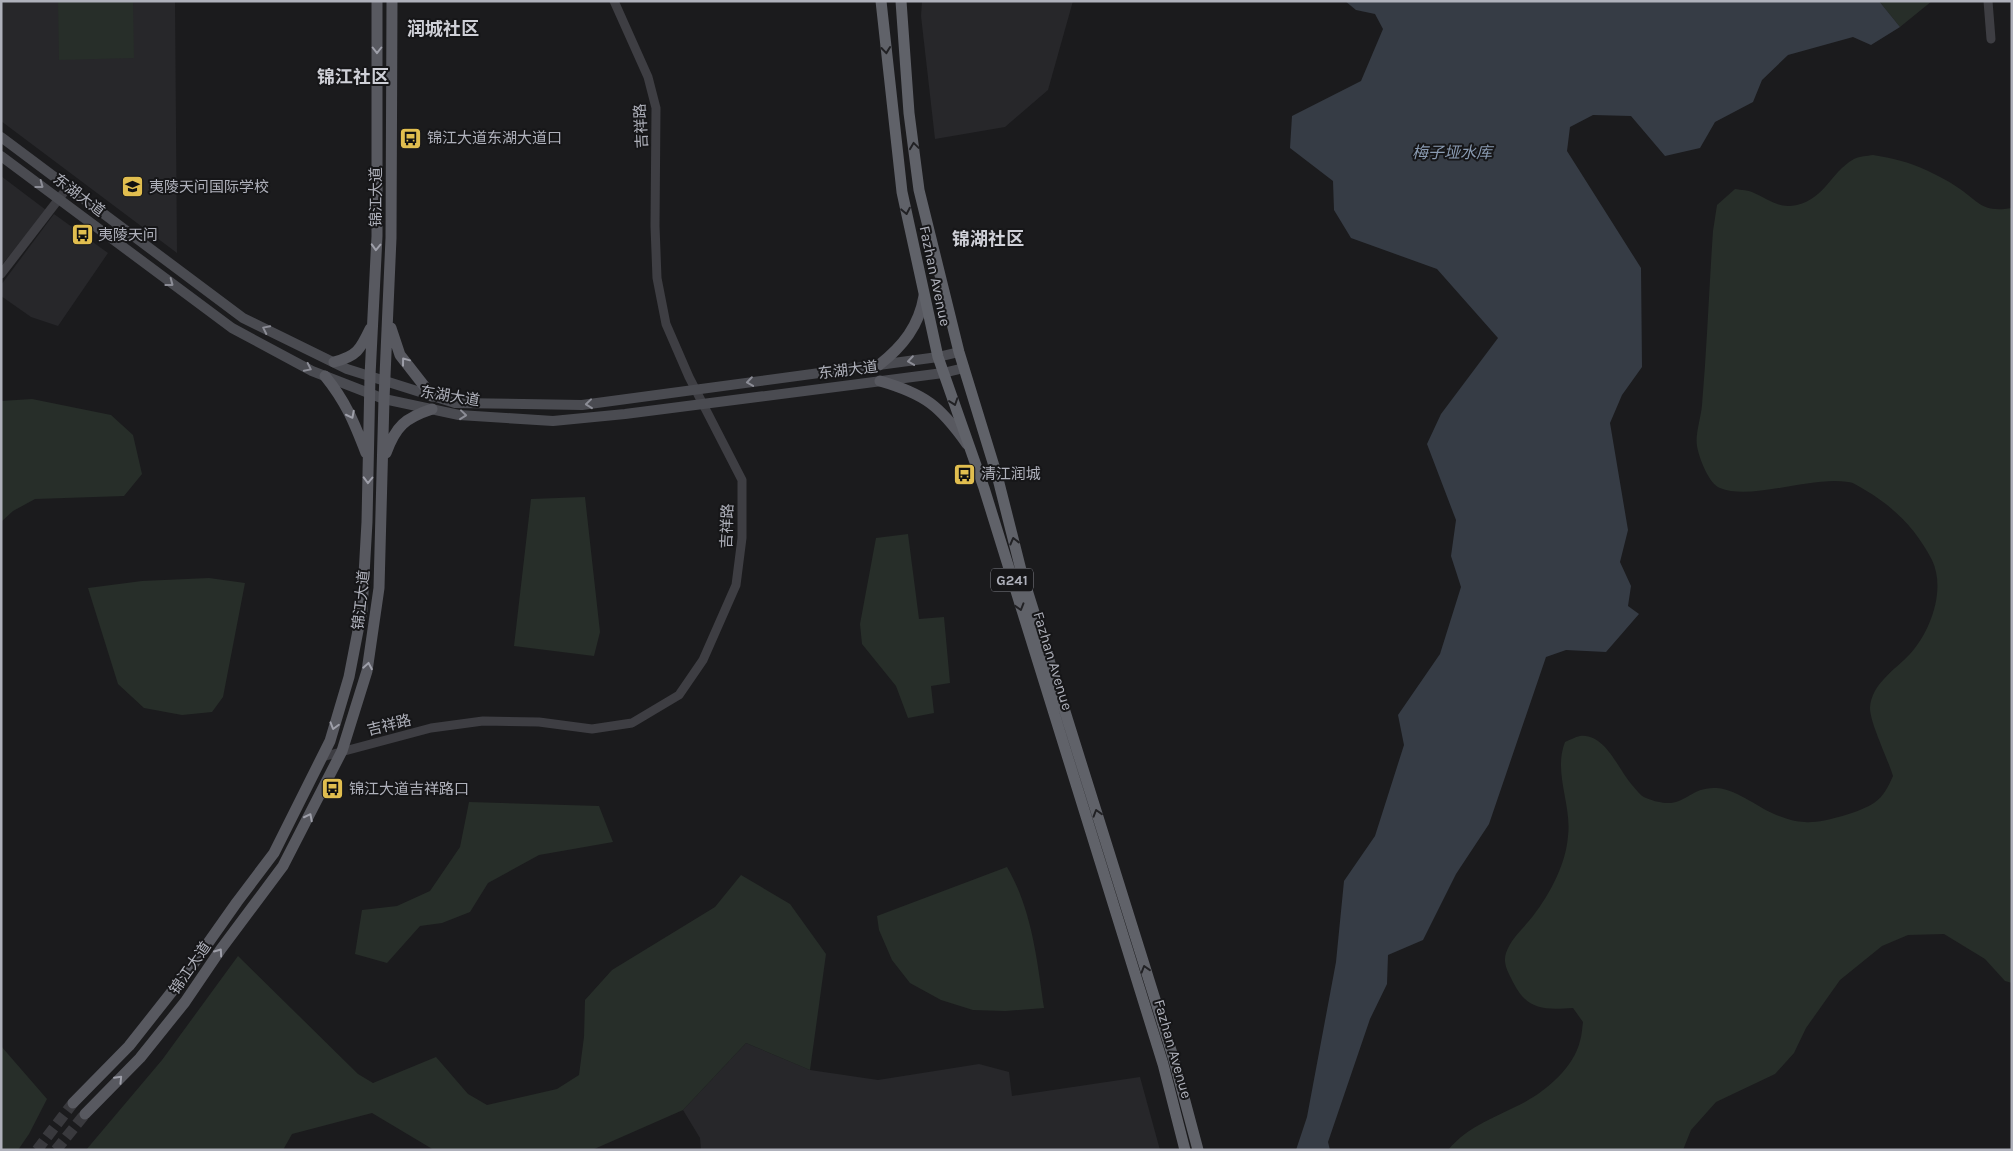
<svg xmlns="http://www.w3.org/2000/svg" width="2013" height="1151" viewBox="0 0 2013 1151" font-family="Karla,'Noto Sans SC',sans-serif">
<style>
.built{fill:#27272a}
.green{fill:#272e29}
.water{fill:#363c45}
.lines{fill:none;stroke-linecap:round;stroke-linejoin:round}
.primary-tunnel{stroke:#39393d;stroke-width:11;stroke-dasharray:11 5.5;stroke-linecap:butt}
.tertiary{stroke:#3e3e43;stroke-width:9}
.secondary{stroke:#4a4b51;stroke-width:10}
.primary{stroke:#585960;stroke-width:11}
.trunk{stroke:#606269;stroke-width:11}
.oneway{stroke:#9e9fa9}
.oneway2{stroke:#212124}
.oneway3{stroke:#8c8d96}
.labels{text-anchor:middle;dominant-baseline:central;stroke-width:4;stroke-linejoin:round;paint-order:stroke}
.shield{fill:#161618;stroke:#81828a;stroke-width:1}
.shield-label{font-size:14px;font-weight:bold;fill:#afb1bb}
.street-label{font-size:15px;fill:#afb1bb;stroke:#161618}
.poi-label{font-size:15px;fill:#afb1bb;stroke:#161618;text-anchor:start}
.water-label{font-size:16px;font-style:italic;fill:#8a9bb2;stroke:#161618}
.quarter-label{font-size:18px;font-weight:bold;fill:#cfd0d7;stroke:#161618}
</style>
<rect width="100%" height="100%" fill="#1b1b1d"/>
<!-- built -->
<path class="built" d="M1,1H175L177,253L1,121Z
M922,1H1073L1048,90L1005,127L935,139L921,16Z
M1,176L46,210L1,266Z
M54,214L108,253L58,326L31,317L1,296V285Z
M746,1043L810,1070L878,1080L979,1064L1009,1072L1012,1096L1140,1077L1160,1150H701L700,1138L683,1110Z"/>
<!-- green -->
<path class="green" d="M58,1H133L134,58L59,60Z
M1879,1H1932L1900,27Z
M1873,155C1892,158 1909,162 1926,170C1936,175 1947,180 1957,187C1980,202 1981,213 2012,208V878L2010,880L2012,983L2005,981L1985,959L1944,934L1908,935L1882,946L1840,980L1806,1028L1794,1053L1775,1074L1716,1102L1691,1130L1683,1150H1448C1469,1125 1497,1117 1525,1102C1547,1090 1574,1067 1580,1041C1582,1035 1582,1028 1583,1022L1573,1008C1541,1010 1526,1010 1511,978C1507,970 1503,962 1506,953C1511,938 1524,928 1533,916C1550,894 1566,864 1568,836C1572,805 1553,772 1565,742C1570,740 1575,737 1580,736C1605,733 1618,769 1632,785C1636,789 1640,796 1646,798C1686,814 1685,786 1717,788C1739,790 1759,809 1779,816C1787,819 1797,822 1805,822C1820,824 1861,812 1874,803C1884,796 1888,787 1893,776C1888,759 1870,723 1870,708C1871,684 1896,669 1910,654C1931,631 1946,589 1932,560C1916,529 1894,507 1865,490C1860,487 1853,482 1848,482C1810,476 1751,501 1720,488C1709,484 1699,458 1697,446C1695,434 1701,418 1702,405C1707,347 1709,289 1713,231L1717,205L1735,189C1741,190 1749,190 1754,193C1766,198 1777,207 1790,206C1824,203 1829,173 1854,159C1860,156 1867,156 1873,155Z
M32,399L111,415L133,435L142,474L124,496L35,499L13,511L1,522V401Z
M585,497L600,632L594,656L514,646L531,499Z
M908,534L919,619L944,617L950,683L931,686L934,713L908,718L896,686L862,644L860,624L876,538Z
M209,578L245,583L223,697L212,712L182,715L144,708L118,684L88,588L142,581Z
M469,802L599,806L613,842L539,855L488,883L470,912L442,923L420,926L387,963L355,954L362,910L397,906L430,891L460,847Z
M1007,867C1032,910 1037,960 1044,1008L1005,1011L973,1010L941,1000L910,983L892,960L879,930L877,916Z
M741,875L790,904L826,954L810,1070L746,1043L683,1110L592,1150H434L372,1113L292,1134L283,1150H86L162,1060L238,956L358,1074L373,1083L436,1057L468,1094L487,1105L557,1089L579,1075L584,1037L585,1000L612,970L715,907Z
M1,1046L47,1099L29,1134L18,1150H1Z"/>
<!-- water -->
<path class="water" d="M1345,1H1879L1900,27L1871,45L1853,37L1788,55L1762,80L1753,102L1715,122L1700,148L1665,156L1631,116L1593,115L1570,127L1567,151L1641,268L1642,367L1622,395L1610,423L1628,530L1620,562L1631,586L1628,606L1639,614L1606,652L1566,650L1546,657L1489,824L1456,874L1423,940L1388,955L1387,984L1370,1019L1328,1142L1330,1150H1296L1307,1117L1336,962L1344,881L1375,836L1404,745L1398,715L1440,654L1461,587L1451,556L1456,520L1427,444L1441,414L1498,338L1437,269L1351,238L1334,210L1333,181L1290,148L1292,116L1361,81L1383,29L1375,14L1356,10Z"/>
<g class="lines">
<!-- primary-tunnel -->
<path class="primary-tunnel" d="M37,1150L73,1103
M56,1150L85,1114"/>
<!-- tertiary -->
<path class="tertiary" d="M1988,1L1991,39
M1,274L68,187
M322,757L431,728L483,721L539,722L592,729L632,723L679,695L703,660L736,585L742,538V480L689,377L666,324L657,278L655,226L656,108L648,77L614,1"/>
<!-- secondary -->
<path class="secondary" d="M1,137L243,318L347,369L455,403L582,405L938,357L959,352
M1,156L232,328L312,371L384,399L459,415L553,421L625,414L851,385L943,373L964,368"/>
<!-- primary -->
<path class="primary" d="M391,328L400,355L432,396
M334,362C357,356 360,350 370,329
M879,365C903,346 919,326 924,296
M325,376C346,402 354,422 366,453
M880,381C925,394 940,406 967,444
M386,453C396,426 405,418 432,409
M73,1103L129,1046L189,970L237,902L274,853L330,741L349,677L362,610L367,522L370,376L377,236V1
M85,1114L140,1058L185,1002L221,949L283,866L342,751L367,671L379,588L384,399L391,238L392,1"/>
<!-- trunk -->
<path class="trunk" d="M881,1L902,192L938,357L984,488L1163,1064L1185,1150
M901,1L909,113L919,190L959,352L998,479L1022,574L1174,1060L1198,1150"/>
</g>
<!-- one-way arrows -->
<defs><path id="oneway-chevron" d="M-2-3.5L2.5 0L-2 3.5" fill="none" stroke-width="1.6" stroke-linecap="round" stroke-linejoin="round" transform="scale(1.25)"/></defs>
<g class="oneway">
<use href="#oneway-chevron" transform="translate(377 50) rotate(90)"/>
<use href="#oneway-chevron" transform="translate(376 247) rotate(92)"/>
<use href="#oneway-chevron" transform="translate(405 361) rotate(-127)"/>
<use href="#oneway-chevron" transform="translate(351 415) rotate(63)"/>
<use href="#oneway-chevron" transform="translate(368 480) rotate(91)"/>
<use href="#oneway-chevron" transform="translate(368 666) rotate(-80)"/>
<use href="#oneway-chevron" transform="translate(334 726) rotate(106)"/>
<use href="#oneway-chevron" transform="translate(309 817) rotate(-63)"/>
<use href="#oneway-chevron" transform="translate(219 952) rotate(-55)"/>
<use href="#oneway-chevron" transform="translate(119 1079) rotate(-46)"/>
</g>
<g class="oneway2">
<use href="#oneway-chevron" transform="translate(886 50) rotate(84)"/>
<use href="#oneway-chevron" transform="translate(914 146) rotate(-98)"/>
<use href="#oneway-chevron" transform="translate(906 211) rotate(79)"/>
<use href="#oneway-chevron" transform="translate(954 402) rotate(71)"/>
<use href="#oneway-chevron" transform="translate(1014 541) rotate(-104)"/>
<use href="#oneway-chevron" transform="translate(1020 607) rotate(73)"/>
<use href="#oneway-chevron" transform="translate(1097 813) rotate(-107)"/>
<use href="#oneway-chevron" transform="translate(1145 969) rotate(-107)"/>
</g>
<g class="oneway3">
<use href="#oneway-chevron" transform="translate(40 185) rotate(37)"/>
<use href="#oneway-chevron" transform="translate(170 283) rotate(37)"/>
<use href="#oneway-chevron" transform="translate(266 329) rotate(-154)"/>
<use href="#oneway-chevron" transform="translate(911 361) rotate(172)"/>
<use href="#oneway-chevron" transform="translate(308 368) rotate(26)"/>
<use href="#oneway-chevron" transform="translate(750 382) rotate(172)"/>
<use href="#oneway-chevron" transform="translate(589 404) rotate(174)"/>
<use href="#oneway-chevron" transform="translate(463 415) rotate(6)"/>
</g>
<!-- icons -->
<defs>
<symbol id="bus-square" viewBox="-11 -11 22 22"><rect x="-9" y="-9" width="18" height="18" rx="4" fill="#e1be4f" stroke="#161618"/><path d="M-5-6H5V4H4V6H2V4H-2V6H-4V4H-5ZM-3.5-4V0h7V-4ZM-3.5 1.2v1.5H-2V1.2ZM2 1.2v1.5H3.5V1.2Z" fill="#111"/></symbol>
<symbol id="school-square" viewBox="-11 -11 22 22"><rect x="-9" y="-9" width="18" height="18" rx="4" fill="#e1be4f" stroke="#161618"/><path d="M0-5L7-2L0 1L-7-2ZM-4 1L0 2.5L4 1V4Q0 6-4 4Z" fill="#111"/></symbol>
</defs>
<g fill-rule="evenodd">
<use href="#bus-square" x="398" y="126" width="25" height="25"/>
<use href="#school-square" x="120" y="174" width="25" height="25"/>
<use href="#bus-square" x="70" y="222" width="25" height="25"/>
<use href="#bus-square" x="952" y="462" width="25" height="25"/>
<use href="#bus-square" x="320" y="776" width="25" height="25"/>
</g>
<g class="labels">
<!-- shield labels -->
<rect class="shield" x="991" y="568.5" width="42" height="23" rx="4"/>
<g class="shield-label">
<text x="1012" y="580">G241</text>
</g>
<!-- street labels -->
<g class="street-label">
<text transform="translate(641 126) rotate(-93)">吉祥路</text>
<text transform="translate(79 195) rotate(37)">东湖大道</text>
<text transform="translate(376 197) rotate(-90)">锦江大道</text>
<text transform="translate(935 276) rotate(78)">Fazhan Avenue</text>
<text transform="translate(848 370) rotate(-7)">东湖大道</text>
<text transform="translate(450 396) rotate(9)">东湖大道</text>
<text transform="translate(727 526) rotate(-88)">吉祥路</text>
<text transform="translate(361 600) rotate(-84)">锦江大道</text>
<text transform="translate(1053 661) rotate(73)">Fazhan Avenue</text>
<text transform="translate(389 725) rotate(-14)">吉祥路</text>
<text transform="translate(190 968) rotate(-55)">锦江大道</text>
<text transform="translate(1173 1049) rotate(74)">Fazhan Avenue</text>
</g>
<!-- poi labels -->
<g class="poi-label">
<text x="427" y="138">锦江大道东湖大道口</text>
<text x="149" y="187">夷陵天问国际学校</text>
<text x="98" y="235">夷陵天问</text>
<text x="981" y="474">清江润城</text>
<text x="349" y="789">锦江大道吉祥路口</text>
</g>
<!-- water labels -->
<g class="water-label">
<text x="1452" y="152">梅子垭水库</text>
</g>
<!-- quarter labels -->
<g class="quarter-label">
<text x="443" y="29">润城社区</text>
<text x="353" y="77">锦江社区</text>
<text x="988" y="239">锦湖社区</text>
</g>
</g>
<!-- border -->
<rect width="2013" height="1151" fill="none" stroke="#afb1bb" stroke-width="5"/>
</svg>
